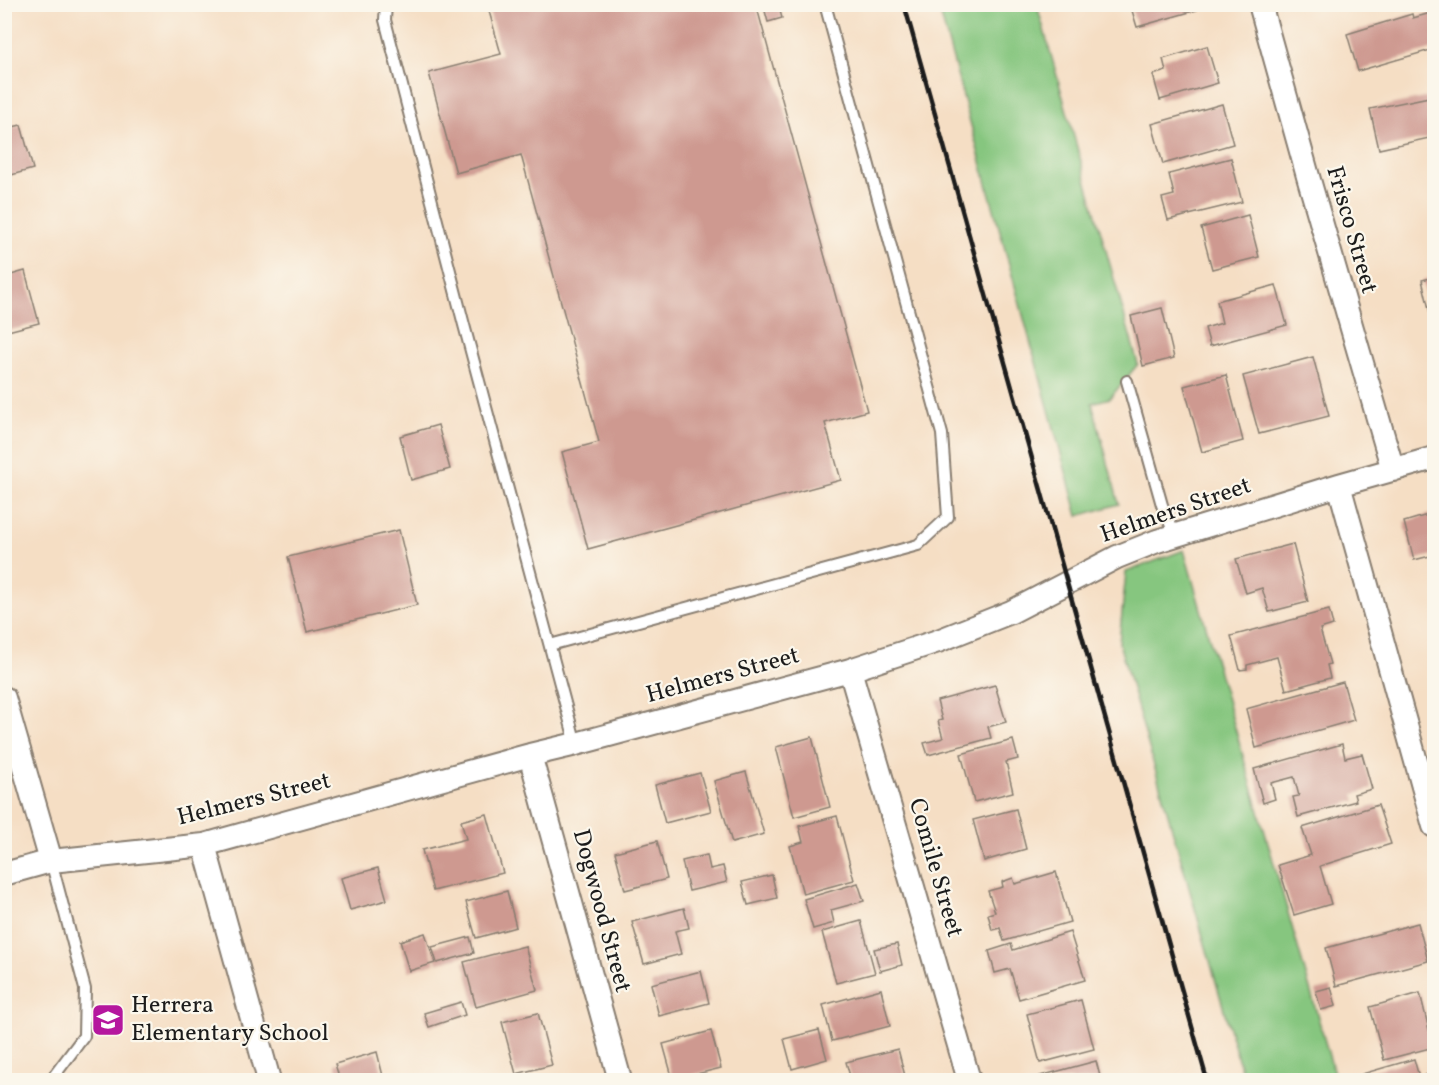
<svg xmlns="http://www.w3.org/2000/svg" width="1439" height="1085" viewBox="0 0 1439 1085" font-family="Vollkorn,serif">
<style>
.green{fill:#86c67f;stroke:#51714e;stroke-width:1.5}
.building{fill:#ce9990}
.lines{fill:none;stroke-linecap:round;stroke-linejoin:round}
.lane-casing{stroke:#887d70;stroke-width:14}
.street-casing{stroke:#887d70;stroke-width:26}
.lane{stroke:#fff;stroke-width:10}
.street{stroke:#fff;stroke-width:22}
.rail{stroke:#1c1c1c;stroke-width:4.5}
.labels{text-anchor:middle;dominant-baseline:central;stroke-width:4.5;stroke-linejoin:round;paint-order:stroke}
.street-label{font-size:24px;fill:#1c1c1c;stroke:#fbf7ec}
.poi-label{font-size:24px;fill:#1c1c1c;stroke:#fbf7ec;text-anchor:start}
</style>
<rect width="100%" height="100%" fill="#fbf7ec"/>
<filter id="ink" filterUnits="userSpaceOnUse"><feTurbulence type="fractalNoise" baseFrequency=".0167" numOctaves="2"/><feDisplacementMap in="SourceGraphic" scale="12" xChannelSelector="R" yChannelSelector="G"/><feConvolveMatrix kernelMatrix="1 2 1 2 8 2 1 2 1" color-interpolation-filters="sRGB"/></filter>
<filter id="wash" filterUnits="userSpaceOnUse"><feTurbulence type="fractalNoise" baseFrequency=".008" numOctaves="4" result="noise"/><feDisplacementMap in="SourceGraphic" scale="24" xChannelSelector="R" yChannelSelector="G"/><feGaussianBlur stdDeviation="1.35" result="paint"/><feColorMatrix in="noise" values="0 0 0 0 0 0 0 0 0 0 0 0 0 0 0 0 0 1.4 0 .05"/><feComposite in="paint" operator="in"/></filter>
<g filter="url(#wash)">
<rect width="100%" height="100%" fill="#f5dec4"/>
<!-- green -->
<path class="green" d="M938,5H1037L1138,364L1110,398L1092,403L1119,504L1078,516Z
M1184,550L1336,1080H1244L1119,643L1126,572Z"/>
<g id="blocks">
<!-- building -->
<path class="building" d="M487,4H756L867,411L825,423L841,480L588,549L562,452L599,442L521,155L456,173L429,73L501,54Z
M763,4H778L782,18L768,22Z
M1130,4H1195L1197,10L1137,27Z
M1434,12V49L1358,71L1347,34L1412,14L1413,18Z
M1207,46L1218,83L1160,100L1153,75L1166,71L1163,59Z
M1434,96V137L1379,149L1370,109Z
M1222,104L1233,144L1163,164L1152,124Z
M21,125L33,169L4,177V129Z
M1231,158L1242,202L1168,220L1162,198L1174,195L1169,174Z
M1248,215L1259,257L1212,269L1201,228Z
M25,271L39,323L4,332V277Z
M1434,277V330L1422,280Z
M1276,285L1287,325L1210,346L1205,328L1222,323L1217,301Z
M1162,308L1174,358L1143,366L1131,316Z
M1313,357L1329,416L1259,434L1243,376Z
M1226,375L1243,441L1202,452L1184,386Z
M438,425L450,469L411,480L400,436Z
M1434,513V555L1414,560L1404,522Z
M399,530L417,605L307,632L288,557Z
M1293,544L1308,602L1269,612L1262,588L1246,593L1236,559Z
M1329,610L1333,625L1320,629L1330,664L1327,665L1330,678L1286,690L1277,657L1247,665V669L1240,670L1231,636Z
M1343,682L1354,720L1256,748L1246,709Z
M995,685L1006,722L988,727L991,738L928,755L924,743L943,738L938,721L942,720L937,701Z
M812,737L830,807L794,817L776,747Z
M1013,740L1018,759L1006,762L1013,792L974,802L961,754Z
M1342,744L1345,758L1362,754L1372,789L1354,794L1356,801L1298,817L1293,797L1299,796L1294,777L1271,783L1275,799L1263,803L1254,769Z
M746,772L764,834L732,843L714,781Z
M700,773L711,811L665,823L655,785Z
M1378,805L1391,844L1320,866L1331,904L1294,915L1278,865L1311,855L1302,828Z
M1016,809L1026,849L984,861L973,820Z
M487,814L503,873L433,891L422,850L466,839L461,821Z
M837,816L854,880L803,894L790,846L803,842L799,826Z
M657,841L667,879L625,890L615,852Z
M707,855L710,869L723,866L727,882L689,891L682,861Z
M378,868L387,900L350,910L341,878Z
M1056,872L1070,922L1004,941L1000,928L992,930L988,914L995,912L988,891L1003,887L1002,882L1013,878L1015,884Z
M772,875L777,898L748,905L742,882Z
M858,883L864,901L831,910L834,923L813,929L804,899Z
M507,891L516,927L476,938L466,902Z
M684,908L689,928L675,931L681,954L644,964L632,922Z
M861,921L875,973L836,983L822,932Z
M1418,923L1428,961L1336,986L1326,948Z
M1070,932L1085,980L1019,999L1010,969L995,973L989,951L1011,944L1013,950Z
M425,933L435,963L409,971L400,941Z
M470,937L474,953L437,963L432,947Z
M897,944L902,965L880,971L874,949Z
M525,946L537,990L476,1007L464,962Z
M701,971L709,1003L659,1016L651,984Z
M1331,987L1336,1006L1321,1010L1316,991Z
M881,989L890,1026L832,1041L823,1005Z
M1420,993L1429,1030L1434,1028V1047L1384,1060L1370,1007Z
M1081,1000L1094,1049L1040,1063L1027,1014Z
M461,1002L465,1015L429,1027L424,1013Z
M538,1013L552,1065L516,1074L502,1022Z
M819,1030L827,1059L792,1069L784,1039Z
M711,1031L721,1068L673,1080L663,1044Z
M898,1049L906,1080H851L846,1062Z
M377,1052L384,1080H340L335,1064Z
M1414,1059L1419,1077L1434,1072V1080H1348L1362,1076V1074Z
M1096,1061L1101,1080H1042L1040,1076Z"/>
</g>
</g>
<g filter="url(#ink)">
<use href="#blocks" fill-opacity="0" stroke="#887d70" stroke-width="1.5"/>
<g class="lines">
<defs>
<path id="lane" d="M386,4L385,20L464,325L576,744
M1127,381L1162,505L1175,535
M550,645L918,545L948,517L942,434L825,4
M51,861L85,989L84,1036L51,1080"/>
<path id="street" d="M1260,4L1309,180L1393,470
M1339,485L1434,826
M850,670L969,1080
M4,698L51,861
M530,755L620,1080
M204,845L269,1080
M4,874L51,861L204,845L530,755L576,744L850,670L938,641L1011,612L1117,557L1157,541L1339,485L1434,458"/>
</defs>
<!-- lane casing -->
<use href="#lane" class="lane-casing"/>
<!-- street casing -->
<use href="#street" class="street-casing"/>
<!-- lane -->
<use href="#lane" class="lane"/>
<!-- street -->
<use href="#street" class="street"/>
<!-- rail -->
<path class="rail" d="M904,4L1207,1080"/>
</g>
</g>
<!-- icons -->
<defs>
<symbol id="school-square" viewBox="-11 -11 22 22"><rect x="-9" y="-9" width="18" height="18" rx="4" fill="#b5179e" stroke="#fbf7ec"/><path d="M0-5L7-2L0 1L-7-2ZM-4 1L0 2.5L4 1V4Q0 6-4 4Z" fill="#fff"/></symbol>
</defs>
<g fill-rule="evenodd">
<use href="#school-square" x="89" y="1001" width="38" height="38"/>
</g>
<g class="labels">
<!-- street labels -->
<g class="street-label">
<text transform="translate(1351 230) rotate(74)">Frisco Street</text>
<text transform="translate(1176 511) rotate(-19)">Helmers Street</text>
<text transform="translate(723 676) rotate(-15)">Helmers Street</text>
<text transform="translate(254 800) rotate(-14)">Helmers Street</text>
<text transform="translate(935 868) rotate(74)">Comile Street</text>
<text transform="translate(601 911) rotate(75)">Dogwood Street</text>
</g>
<!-- poi labels -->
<g class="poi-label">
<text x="131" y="1006">Herrera<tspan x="131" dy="28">Elementary School</tspan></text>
</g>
</g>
<!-- margin -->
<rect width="1439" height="1085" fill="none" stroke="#fbf7ec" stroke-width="24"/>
</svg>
